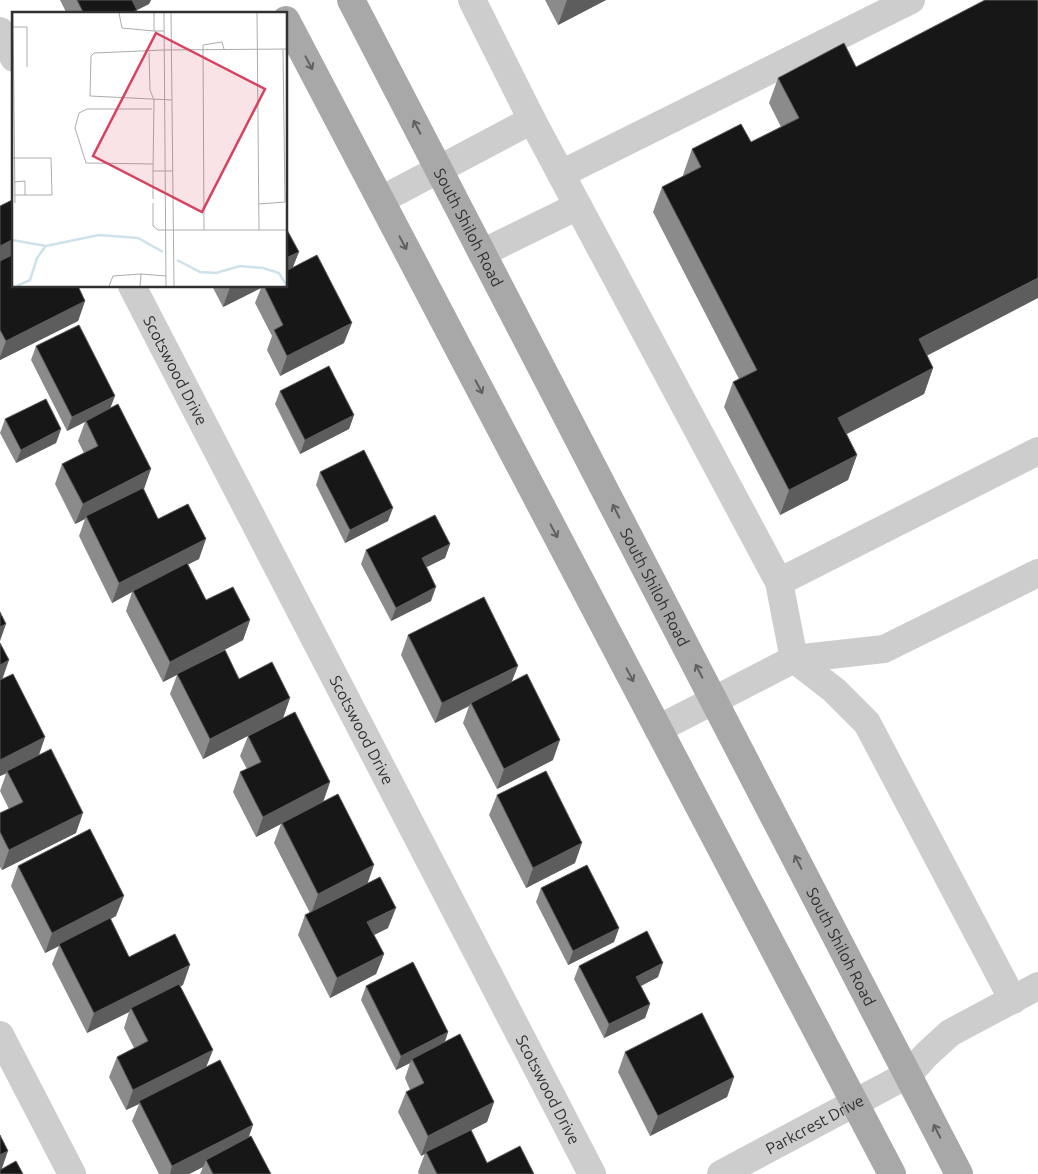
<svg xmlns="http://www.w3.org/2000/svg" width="1038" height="1174" viewBox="0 0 1038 1174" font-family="Ubuntu,sans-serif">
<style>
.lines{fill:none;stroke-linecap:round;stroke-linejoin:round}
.minor{stroke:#cdcdcd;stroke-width:28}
.major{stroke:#a8a8a8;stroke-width:28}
.wall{fill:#8b8b8b}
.shaded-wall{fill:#5d5d5d}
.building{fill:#171717;stroke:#5d5d5d}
.oneway{stroke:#606060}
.labels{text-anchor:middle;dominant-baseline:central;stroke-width:5;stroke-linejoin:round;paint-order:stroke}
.street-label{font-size:16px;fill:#303030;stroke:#fff}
.inset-river{fill:none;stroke:#cde2ea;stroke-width:2.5}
.inset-road{fill:none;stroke:#acacac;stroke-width:1}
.view{fill:#d7425f;fill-opacity:0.15;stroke:#d7425f;stroke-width:2.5}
.inset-edge{fill:none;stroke:#303030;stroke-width:2.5}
</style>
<rect width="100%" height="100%" fill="#fff"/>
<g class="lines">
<!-- minor -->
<g class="minor">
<path d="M0,31L14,58"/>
<path d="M532,120L779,582L794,659L834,690L867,723L1013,1000"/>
<path d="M561,174L911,0"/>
<path d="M381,200L532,120L472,0"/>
<path d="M482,253L578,206"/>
<path id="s1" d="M132,286L592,1174"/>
<path d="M779,582L1038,451"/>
<path d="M658,729L794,659L884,649L1038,573"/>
<path d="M0,1035L72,1174"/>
<path id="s2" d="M721,1174L909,1074L926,1055L950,1033L1038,986"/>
</g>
<!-- major -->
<g class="major">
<path id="s3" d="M351,0L959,1174"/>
<path d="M286,20L892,1174"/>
</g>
</g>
<!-- wall -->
<path class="wall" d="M60,0H151L149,4L137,10L135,14H67Z
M545,0H606L558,25Z
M778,78L933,368L924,394L847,434L857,455L848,480L780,515L724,407L733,382L739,379L653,212L662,187L683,176V175L692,149L751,142L781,127L769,103Z
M0,206L14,286L85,301L78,321L0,360Z
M293,268L344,343L280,376L267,350L272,336L255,303L261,288L223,307L212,286H286Z
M36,346L110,409L144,489L158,519L199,559L188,564L206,600L250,620L243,640L202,662L239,679L290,698L283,718L203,759L170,694L177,675L163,682L126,611L132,592L112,603L79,536L85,519L75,524L55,484L62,464L84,453L78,441L85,422L67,431L31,360Z
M280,391L354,415L349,429L300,454L275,404Z
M5,419L61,429L56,443L16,463L0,433Z
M320,472L388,521L345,543L316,485Z
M450,544L445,558L426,567L431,601L391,621L361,564L366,550Z
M408,635L512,682L553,760L497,789L463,723L469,706L435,723L401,655Z
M2,679L45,737L39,755L76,833L2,870L0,867V813L9,809L0,791L6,774L0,776Z
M248,736L330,782L323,802L368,883L388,928L374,935L384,954L376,974L330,998L298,935L305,915L310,913L274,843L281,824L256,837L233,792L240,772L247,769L240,756Z
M497,795L575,863L526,888L489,815Z
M18,866L116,916L111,919L129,957L183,985L180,986L206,1067L271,1174H200L203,1167L189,1174H159L132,1121L139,1104L126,1110L109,1077L117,1057L134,1048L124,1028L129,1012L87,1033L52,964L59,946L45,953L11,886Z
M541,888L619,928L614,942L568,965L536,902Z
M579,966L658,977L641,986L650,1004L645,1018L604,1038L574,979Z
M366,986L448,1032L445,1042L494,1102L487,1122L471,1130L487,1163L534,1174H419L418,1172L425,1153L421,1156L398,1112L406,1092L410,1090L405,1078L410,1063L396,1070L361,1000Z
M625,1052L734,1077L727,1097L650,1136L618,1072Z"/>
<!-- shaded-wall -->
<path class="shaded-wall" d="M130,0H151L149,4L137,10L135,14H125Z
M567,0H606L558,25Z
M14,239V255L0,262V246Z
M299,252L291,272L286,275V258Z
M1038,278V298L909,365L919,339Z
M232,286H261V288L223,307L230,287Z
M85,301L78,321L0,360V357L6,341Z
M352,323L344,343L280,376L287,356Z
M933,368L924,394L829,443L838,418Z
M115,396L110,409L67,431L72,417Z
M354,415L349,429L300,454L305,440Z
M61,429L56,443L16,463L21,450Z
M857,455L848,480L780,515L789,490Z
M151,469L144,489L86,516L85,519L75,524L83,504Z
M393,508L388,521L345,543L350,530Z
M206,539L199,559L134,592L133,591L132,592L112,603L119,583Z
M450,544L445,558L417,572L422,558Z
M436,587L431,601L391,621L396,608Z
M250,620L243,640L163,682L170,662Z
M6,624L0,641V627Z
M9,660L2,680L0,681V665Z
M518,666L510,686L471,703L469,706L435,723L442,703Z
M290,698L283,718L203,759L210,739Z
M45,737L38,757L7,771L6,773L0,776V760Z
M560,740L553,760L497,789L504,769Z
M330,782L323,802L256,837L263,817Z
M83,813L76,833L2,870L9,850Z
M582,843L575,863L526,888L533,868Z
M374,865L367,885L311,914L318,894Z
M124,896L116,916L60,945L59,944V946L45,953L52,933Z
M396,908L388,928L360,942L367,922Z
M619,928L614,942L568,965L573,951Z
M384,954L376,974L330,998L337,978Z
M663,963L658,977L631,991L636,977Z
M190,965L183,985L132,1010L131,1008L129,1012L87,1033L94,1013Z
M650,1004L645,1018L604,1038L609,1024Z
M448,1032L443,1046L412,1059L410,1063L396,1070L401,1056Z
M213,1050L205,1070L139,1101V1104L126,1110L133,1090Z
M734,1077L727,1097L650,1136L658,1116Z
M494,1102L487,1122L421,1156L428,1136Z
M253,1125L246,1145L206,1160L203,1167L189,1174H170L172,1166Z
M8,1151L1,1171H0V1155Z"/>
<!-- building -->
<path class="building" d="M77,0H132L137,10L129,14H84Z
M985,0H1037L1038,1V278L919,339L933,368L838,418L857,455L789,490L733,382L757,370L662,187L701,167L692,149L741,124L751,142L799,118L778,78L844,43L856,67Z
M14,199V239L0,246V206Z
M286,228L299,252L286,258Z
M14,254V286H78L85,301L6,341L0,330V261Z
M317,255L352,323L287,356L274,330L283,325L264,286H286V271Z
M79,325L115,396L72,417L36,346Z
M329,366L354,415L305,440L280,391Z
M46,399L61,429L21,450L5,419Z
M118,404L151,469L83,504L62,464L98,446L86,421Z
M364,450L393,508L350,530L320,472Z
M143,488L158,519L188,504L206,539L119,583L86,516Z
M435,515L450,544L422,558L436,587L396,608L366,550Z
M187,563L206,600L233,587L250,620L170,662L133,591Z
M484,597L518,666L442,703L408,635Z
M0,612L6,624L0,627Z
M0,643L9,660L0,665Z
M225,650L239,679L272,662L290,698L210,739L177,674Z
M13,674L45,737L0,760V680Z
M527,674L560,740L504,769L471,703Z
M295,712L330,782L263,817L240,772L261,762L248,736Z
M51,749L83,813L9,850L0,832V813L23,802L7,771Z
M546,771L582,843L533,868L497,795Z
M338,794L374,865L318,894L282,823Z
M90,829L124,896L52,933L18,866Z
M587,865L619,928L573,951L541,888Z
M380,877L396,908L367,922L384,954L337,978L305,915Z
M110,918L129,957L175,934L190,965L94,1013L59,944Z
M647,931L663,963L636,977L650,1004L609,1024L579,966Z
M413,962L448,1032L401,1056L366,986Z
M179,984L213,1050L133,1090L117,1057L148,1041L131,1008Z
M702,1013L734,1077L658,1116L625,1052Z
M460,1034L494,1102L428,1136L406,1092L424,1083L412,1059Z
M220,1060L253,1125L172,1166L139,1101Z
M471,1130L487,1163L520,1146L534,1174H437L426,1152Z
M0,1135L8,1151L0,1155Z
M251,1136L271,1174H213L206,1160Z
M16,1161L23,1174H0V1170Z"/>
<!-- one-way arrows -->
<defs><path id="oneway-shaft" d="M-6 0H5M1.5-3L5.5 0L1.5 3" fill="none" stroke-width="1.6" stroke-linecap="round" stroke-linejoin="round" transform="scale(1.25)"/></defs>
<g class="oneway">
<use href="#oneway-shaft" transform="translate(309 63) rotate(62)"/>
<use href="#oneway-shaft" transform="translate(417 127) rotate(-117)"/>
<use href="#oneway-shaft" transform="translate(403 243) rotate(62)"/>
<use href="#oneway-shaft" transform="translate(479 387) rotate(62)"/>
<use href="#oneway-shaft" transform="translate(616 511) rotate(-117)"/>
<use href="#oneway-shaft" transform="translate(554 531) rotate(62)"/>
<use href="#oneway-shaft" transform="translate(699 671) rotate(-117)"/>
<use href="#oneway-shaft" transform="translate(630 675) rotate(62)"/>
<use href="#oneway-shaft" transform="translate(798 862) rotate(-117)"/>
<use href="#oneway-shaft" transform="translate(937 1131) rotate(-117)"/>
</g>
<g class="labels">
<!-- street labels -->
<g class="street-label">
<text stroke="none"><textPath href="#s3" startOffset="256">South Shiloh Road</textPath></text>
<text stroke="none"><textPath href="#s1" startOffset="95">Scotswood Drive</textPath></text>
<text stroke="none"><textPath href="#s3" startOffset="661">South Shiloh Road</textPath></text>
<text stroke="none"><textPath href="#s1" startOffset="500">Scotswood Drive</textPath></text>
<text stroke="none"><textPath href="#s3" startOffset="1066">South Shiloh Road</textPath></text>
<text stroke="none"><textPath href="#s1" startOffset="905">Scotswood Drive</textPath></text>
<text stroke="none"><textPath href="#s2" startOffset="106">Parkcrest Drive</textPath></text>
</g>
</g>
<!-- overview -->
<g transform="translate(12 12)">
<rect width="275" height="275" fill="#fff"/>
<path class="inset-river" d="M0,228L34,234L87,223L126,226L151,240M165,248L188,260L204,261L228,254L251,256L267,261L275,274M5,274L18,268L25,246L33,235"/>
<path class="inset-road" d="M1,1L3,191M107,1L110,16L142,19M142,1V19H152M152,1L154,274M159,1L162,274M245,1L247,218M1,15H15V55M137,41L138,78L142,88L141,159M160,88L78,84L79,44L82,41L152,38L275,37M140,97H75L67,101L63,116L74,151L141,152M0,146H39L40,183H13M2,170L13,169V183H2M141,187V159H161M141,191V214L146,218H275M247,192L273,190L271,37M192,218L191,33L210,30L212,37M97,274L101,264L129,262M128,274L129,262L154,264"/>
<path class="view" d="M144,21L253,77L190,200L81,144Z"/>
<rect width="275" height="275" class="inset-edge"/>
</g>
</svg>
